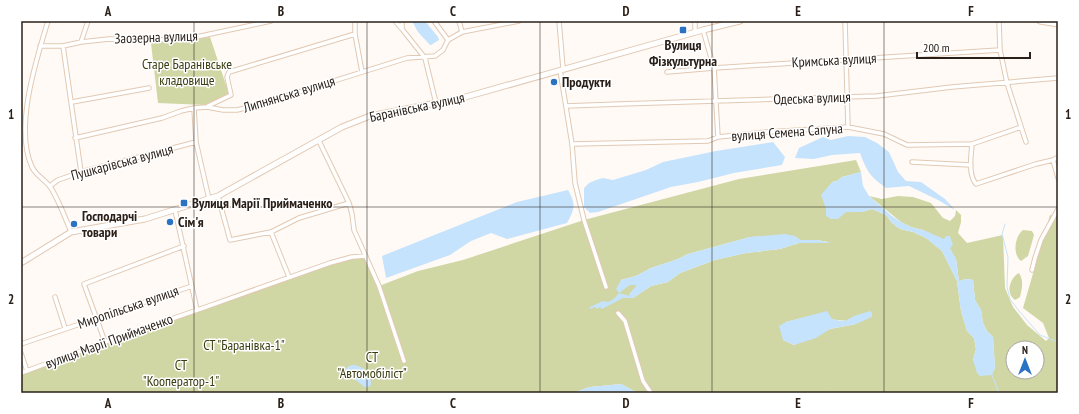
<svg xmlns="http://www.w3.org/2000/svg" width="1079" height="414" viewBox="0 0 1079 414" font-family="'PT Sans Narrow',sans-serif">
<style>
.green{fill:#d0d6a4;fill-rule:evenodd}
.water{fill:#c5e3fc;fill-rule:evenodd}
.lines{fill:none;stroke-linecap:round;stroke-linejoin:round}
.stream{stroke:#c5e3fc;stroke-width:1}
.minor-casing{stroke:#e2c9b4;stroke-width:5.5}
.secondary-casing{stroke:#e2c9b4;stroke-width:7}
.minor{stroke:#fff;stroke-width:3.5}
.secondary{stroke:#fff;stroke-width:5}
.grid{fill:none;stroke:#2a2019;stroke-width:1;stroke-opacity:0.55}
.poi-dot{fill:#2c72c3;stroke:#fff;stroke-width:1.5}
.labels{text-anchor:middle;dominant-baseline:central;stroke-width:3;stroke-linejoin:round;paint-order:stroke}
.street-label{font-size:14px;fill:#2a2019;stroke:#fff}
.poi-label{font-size:14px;font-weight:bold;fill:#2a2019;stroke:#fff;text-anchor:start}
.park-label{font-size:14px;fill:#3a3d10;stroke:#fff}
.neatline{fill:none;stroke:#2a2019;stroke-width:1.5}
.grid-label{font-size:13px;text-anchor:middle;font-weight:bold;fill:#2a2019}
</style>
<rect width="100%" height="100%" fill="#fffaf5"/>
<!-- green -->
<path class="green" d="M210,37L229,94L206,105L158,103L151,43Z
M856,160L861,172L842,177L837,181L832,182L846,212H862L872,209L886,215L892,223L900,229L913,232L926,238L942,251L957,281L961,311L967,331L974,338L976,349L973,360L991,375L995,368L993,337L987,331L983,323L981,310L975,300L973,280L966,279L959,281L956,259L944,240L923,230L911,227L901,222L869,196L882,199L898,196L913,197L931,203L943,218L950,221L955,216L956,210L961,215V222L958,233L967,243L1003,235L1005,288L1013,307L1027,325L1046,341L1049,338L1043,323L1023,308L1050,215L1058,217V393H826V391L823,393H638L621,384L590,387L572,393H21V373L330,263L366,256L379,286L418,271L463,260L584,220L739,179ZM766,236H794L800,240H817L828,242L799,243L780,249L746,253L715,260L680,273L668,282L651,286L633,298L634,290L637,285H630L621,280L636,276L651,268L678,259L688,254L750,237ZM855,316L856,324L830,329L794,345L783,340L786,322L806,317L848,321ZM1013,348H1037V372H1013Z
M1023,230L1032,231L1034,235L1028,256L1021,261C1012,254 1015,236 1023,230Z
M1019,273C1024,281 1022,288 1020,297L1015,300C1005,293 1010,278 1019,273Z"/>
<!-- water -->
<path class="water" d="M412,21H425L438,37L439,40L431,45H430L418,32Z
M848,136L865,137L877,143L889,152L898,172L906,181L921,182L945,199L955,210L938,200L909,186L886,188C870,176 867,172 860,153L832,155L814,159L795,158L799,148L823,137L831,140Z
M773,142L785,157L782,165L734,173L698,182L671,187L598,212L590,213L584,207V188L589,183L596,180L603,178L613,180L646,170L663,162L716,151Z
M861,172L863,186L869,196L892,216L901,222L911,227L923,230L944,239L946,236H950L953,245L950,248L956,259L959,281L966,279L973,280L975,300L981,310L983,323L987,331L993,337L995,368L992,375L980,376L977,373L973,360L976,349L974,338L967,331L961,311L957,281L942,251L926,238L913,232L900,229L892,223L886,215L872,209L862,212H846L838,219H831L826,216V209L821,195L832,182L837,181L842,177Z
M568,190C576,204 575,209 567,223L507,239L491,233L471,241L450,255L386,278L382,256L517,202Z
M785,234L795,236L800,240H817L832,243H799L780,249L746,253L715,260L680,273L668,282L651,286L633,298H623L602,309L600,307L597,309L595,307L590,309V307L603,301C610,304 615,298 619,293L616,289L621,280L636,276L651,268L678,259L688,254L750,237ZM630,285H637L629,294L630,296L619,293Z
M827,311L832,319C845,322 844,322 854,316C859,314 865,313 870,311L872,313V317L856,324L830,329L816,338L794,345L783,340L779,326L786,322Z
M353,365C363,365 372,375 371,385L366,388C362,385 346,373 345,370L349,366Z
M621,384L638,393H572L590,387Z"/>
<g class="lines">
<!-- stream -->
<path class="stream" d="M1005,224L1002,234L1008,257L1007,287L1010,299L1019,311L1040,335L1058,342
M992,375L999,393"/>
<defs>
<path id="minor" d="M48,21C36,61 14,128 32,167C36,176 46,180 51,188C59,201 65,217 71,232
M355,21V34L362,72
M395,21L402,29
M402,21V29L425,58L436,103
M434,21L448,40
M459,21L462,32
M559,21L563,68
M695,21V32
M845,21L848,127
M999,21L1000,50L1007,83L1026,142
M703,30L714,68L718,137
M448,40L462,32L519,21
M81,42L88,21
M40,46H63L81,42L109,39L159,40L201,36L271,21
M63,46L81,172
M560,70L572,144L575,183L584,220L606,287
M667,72L714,68L1000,50
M72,102L149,88
M208,106L231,95L227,77L229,72L355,34
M566,106L620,104L877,96L952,87L1058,78
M194,108L196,142L209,199
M75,138L162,118L181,111L194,108L207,107L223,110H237L254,106L407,58L435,56L443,50L448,40
M319,141L349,203L352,214L354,230L379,286L404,361
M572,144L708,141L718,137L767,132L848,127L884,134L907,145L972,144L1021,127
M972,144C971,157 968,174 976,184L1036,164L1053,160L1058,157
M1053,160L1058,178
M912,162L971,165
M50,186L58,180L81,172L196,142
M218,196L230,240L271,232L299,218L349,203
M175,210L197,310
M271,232L289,277
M1032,270L1035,258L1041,240L1058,209
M55,297L65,328
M618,313L625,321L643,381L651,393
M105,342L84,284L184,246
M21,344L192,286
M21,353L27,371
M21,373L105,342L206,307L330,263L352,257L366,256"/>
<path id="secondary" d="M1040,21L1058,24
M21,263L71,232L145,219L218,196L342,127L370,116L462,98L703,30L740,21"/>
</defs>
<!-- minor casing -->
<use href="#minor" class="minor-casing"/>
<!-- secondary casing -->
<use href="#secondary" class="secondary-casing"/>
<!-- minor -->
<use href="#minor" class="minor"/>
<!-- secondary -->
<use href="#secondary" class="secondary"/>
</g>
<!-- grid -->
<path class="grid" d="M194,21V393M367,21V393M540,21V393M712,21V393M884,21V393M21,207H1058"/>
<!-- markers -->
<g class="poi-dot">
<rect x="679" y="26" width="8" height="8" rx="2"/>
<circle cx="554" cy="82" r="4"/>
<rect x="180" y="199" width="8" height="8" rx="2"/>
<circle cx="170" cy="222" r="4"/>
<circle cx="74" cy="224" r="4"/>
</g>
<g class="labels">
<!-- street labels -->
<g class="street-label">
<text transform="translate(156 37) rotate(-2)">Заозерна вулиця</text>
<text transform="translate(834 60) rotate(-3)">Кримська вулиця</text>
<text transform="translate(289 94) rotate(-17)">Липнянська вулиця</text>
<text transform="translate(812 98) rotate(-2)">Одеська вулиця</text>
<text transform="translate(417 107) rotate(-12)">Баранівська вулиця</text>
<text transform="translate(787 132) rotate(-4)">вулиця Семена Сапуна</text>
<text transform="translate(122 162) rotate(-15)">Пушкарівська вулиця</text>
<text transform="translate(128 307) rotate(-19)">Миропільська вулиця</text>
<text transform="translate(109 341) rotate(-20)">вулиця Марії Приймаченко</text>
</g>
<!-- poi labels -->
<g class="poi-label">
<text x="683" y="45" text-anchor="middle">Вулиця<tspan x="683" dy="16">Фізкультурна</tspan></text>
<text x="562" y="82">Продукти</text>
<text x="192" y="203">Вулиця Марії Приймаченко</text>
<text x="82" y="216">Господарчі<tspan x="82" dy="16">товари</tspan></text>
<text x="178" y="222">Сім'я</text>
</g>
<!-- park labels -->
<g class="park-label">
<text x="187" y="64">Старе Баранівське<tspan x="187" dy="16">кладовище</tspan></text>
<text x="244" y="345">СТ "Баранівка-1"</text>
<text x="372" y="357">СТ<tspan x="372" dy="16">"Автомобіліст"</tspan></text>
<text x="181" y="365">СТ<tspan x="181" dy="16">"Кооператор-1"</tspan></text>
</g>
</g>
<!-- border -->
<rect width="1079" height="414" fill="none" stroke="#ffffff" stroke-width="44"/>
<!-- north arrow -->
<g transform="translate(1025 360)"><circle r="19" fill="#ffffff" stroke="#aaa6a3"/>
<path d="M0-3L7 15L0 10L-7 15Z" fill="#2c72c3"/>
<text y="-6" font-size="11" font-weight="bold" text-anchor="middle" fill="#2a2019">N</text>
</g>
<!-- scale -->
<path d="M917 52v6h113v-6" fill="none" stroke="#2a2019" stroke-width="2"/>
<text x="923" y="52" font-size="12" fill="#2a2019" stroke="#ffffff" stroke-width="3" paint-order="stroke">200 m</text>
<rect x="22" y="22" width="1035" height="370" class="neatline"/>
<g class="grid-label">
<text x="108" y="16">A</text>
<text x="281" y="16">B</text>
<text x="453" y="16">C</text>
<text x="626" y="16">D</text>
<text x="798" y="16">E</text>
<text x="971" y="16">F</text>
<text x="11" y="119">1</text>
<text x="1068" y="119">1</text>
<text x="11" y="304">2</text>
<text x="1068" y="304">2</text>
<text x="108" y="408">A</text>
<text x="281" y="408">B</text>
<text x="453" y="408">C</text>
<text x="626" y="408">D</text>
<text x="798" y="408">E</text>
<text x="971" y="408">F</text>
</g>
</svg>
